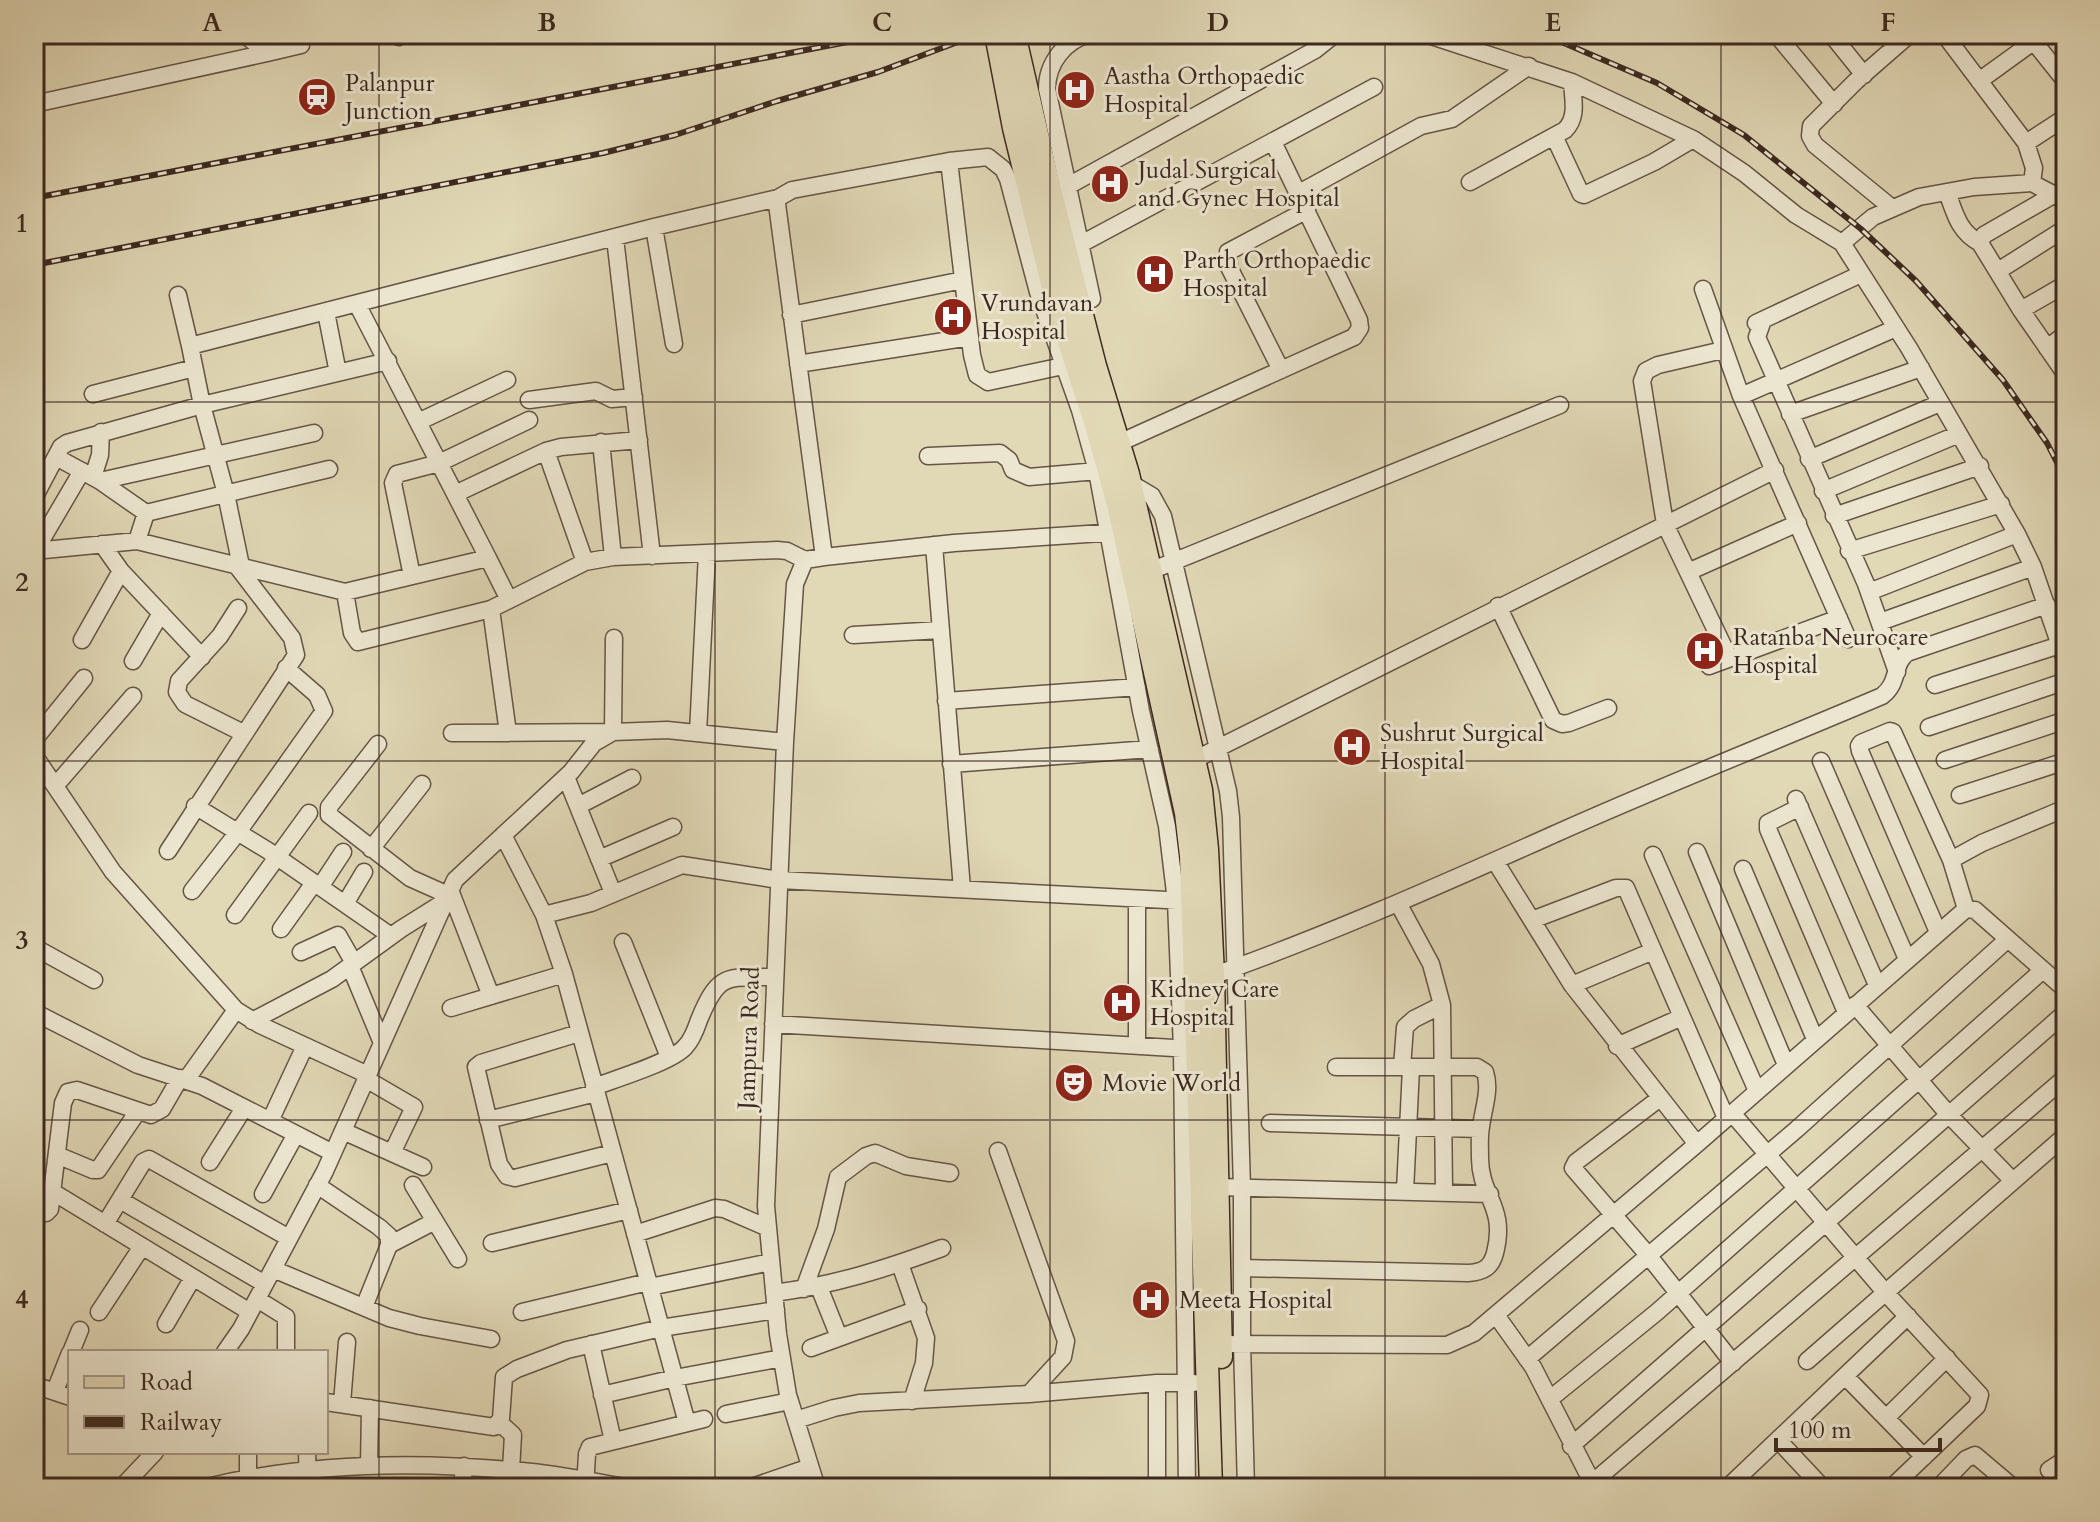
<svg xmlns="http://www.w3.org/2000/svg" width="2100" height="1522" viewBox="0 0 2100 1522" font-family="Cardo,serif">
<style>
.lines{fill:none;stroke-linecap:round;stroke-linejoin:round}
.minor-casing{stroke:#655546;stroke-width:19}
.major-casing{stroke:#3c2921;stroke-width:25}
.minor{stroke:#ece6d0;stroke-width:16}
.major{stroke:#e1d8b6;stroke-width:22}
.rail-casing{stroke:#3c2921;stroke-width:6}
.rail{stroke:#ece6d0;stroke-width:3;stroke-dasharray:9;stroke-linecap:butt}
.grid{fill:none;stroke:#3c2921;stroke-width:2;stroke-opacity:0.55}
.labels{text-anchor:middle;dominant-baseline:central;stroke-width:6;stroke-linejoin:round;paint-order:stroke}
.poi-label{font-size:24px;fill:#3c2921;stroke:#ece6d0;text-anchor:start}
.street-label{font-size:24px;fill:#3c2921;stroke:#ece6d0}
.neatline{fill:none;stroke:#3c2921;stroke-width:3}
.grid-label{font-size:26px;text-anchor:middle;font-weight:bold;fill:#3c2921}
</style>
<rect width="100%" height="100%" fill="#e1d8b6"/>
<filter id="stains"><feTurbulence type="fractalNoise" baseFrequency=".0025" numOctaves="4"/><feColorMatrix values="0 0 0 0 .2 0 0 0 0 .09 0 0 0 0 .02 0 0 0 .5 -.17"/></filter>
<radialGradient id="worn" r=".72"><stop offset=".6" stop-color="#630" stop-opacity="0"/><stop offset="1" stop-color="#630" stop-opacity=".3"/></radialGradient>
<g class="lines">
<defs>
<path id="minor" d="M244,34L267,53L301,45
M395,34L399,37
M1090,34C1065,40 1047,63 1047,89L1092,299
M1425,34L1572,82L1693,139L1744,173L1796,215L1842,243L1873,217L1919,197L1974,187L2032,183L2066,201
M1776,34L1834,104
M1831,34L1864,75
M1885,34L1895,47
M1944,34L2026,143L2034,168L2032,183
M2034,42L2066,82
M1979,81L2044,34
M34,104L267,53
M1554,136L1581,194L1584,195L1654,162L1693,139
M2026,143L2066,117
M949,161L972,355L977,375L988,382L1063,366
M1470,182L1565,130C1578,117 1573,100 1572,82
M1068,186L1315,50L1335,34
M1947,192C1955,214 1959,232 1980,243
M1299,193L1421,126L1452,119L1529,66
M2055,194L1984,235L1980,243L2021,310L2066,375
M1892,208L1815,145L1810,136L1811,126L1856,81L1910,34
M654,227L674,344
M615,238L652,556
M1842,243L1909,348L2017,534L2033,567L2066,663
M1081,244L1374,87
M1998,271L2066,228
M1703,289L1741,396L1848,639
M178,295L190,346
M357,304L488,558
M2021,310L2066,284
M326,312L338,373
M791,315L963,280
M1763,320L1757,337L1866,584L1897,672
M1756,323L1861,274
M2047,348L2066,334
M1723,350L1658,365L1646,371L1642,381L1665,524L1729,658
M798,364L970,337
M1281,370L1229,267L1228,252L1307,210
M93,394L194,368
M1741,396L1896,328
M529,400L596,391L612,399L634,397
M1790,414L1921,368
M418,422L507,380
M601,442L613,557
M1119,443L1354,337L1360,328L1359,320L1273,142
M546,451L585,562
M928,456L1000,453L1009,460L1013,470L1029,477L1097,471
M56,457L100,481L146,513L137,541
M1809,459L1940,403
M93,477L100,455L101,432
M100,481L314,433
M1130,483L1152,496L1163,516L1228,791L1231,817L1242,1188V1344L1246,1488
M1823,491L1959,434
M455,494L546,451L561,447L639,440
M34,498L61,447L67,443L202,405L190,346L654,227L778,198
M146,513L329,469
M1834,516L1980,466
M102,544L121,571L202,657
M934,545L962,889
M34,551L137,541L345,592L488,558L509,600L585,562L613,557L777,550L787,551L805,560
M35,551L82,471
M1849,551L2001,504
M824,557L777,204L778,198L792,190L949,161L988,157L1003,169L1008,179L1038,292L1080,410L1097,471L1141,711L1167,826L1176,901L1182,1049L1187,1488
M241,566L226,494L202,405L388,361
M1688,572L1798,523
M1143,574L1560,405
M412,576L393,483L397,474L439,463L529,420
M345,592L352,633L358,642L491,609L509,600
M1869,592L2017,534
M1498,606L1553,720L1562,724L1569,723L1608,708
M238,608L220,636L179,681L177,692L185,704L243,733
M491,609L508,733
M1880,622L2033,567
M853,635L941,630
M82,640L121,571
M133,661L161,613
M1709,666L1839,618
M1935,685L2060,645
M946,701L1137,687
M1929,727L2066,681
M452,733L613,732L614,638
M698,733L707,553
M34,740L84,678
M378,744L329,807V815L410,878L448,895
M34,755L113,872L236,1010L260,1025L368,1075
M1945,760L2066,720
M1821,761L1907,959
M951,764L1150,749
M1186,764L1775,470
M566,777L613,893
M56,785L133,696
M1960,795L2066,761
M1796,799L1877,985
M195,806L267,850L391,936
M578,806L632,778
M1800,807L1768,823V829L1846,1012
M503,835L544,915L564,974L687,1423
M371,849L422,784
M168,851L296,655L292,638L236,565
M1697,852L1786,1065
M1653,855L1757,1091
M599,859L673,827
M1951,860L1982,843L2066,808
M1495,861L1572,985L1697,1144
M1743,869L1815,1039
M320,887L343,852
M450,890L491,996
M192,891L238,832L324,711L317,695L286,668
M1398,903L1431,964L1442,1005L1444,1192
M345,904L364,872
M235,915L309,813
M544,915L591,903L682,865L779,880L1186,901
M1532,920L1616,888H1626L1726,1118
M281,929L314,883
M1938,932L1860,751L1859,746L1861,743L1890,731L1893,732L1951,860L1966,909
M623,942L669,1057
M34,947L94,980
M301,952L338,935L354,963
M350,966L382,1043
M1203,979C1324,937 1440,885 1557,833C1664,785 1774,742 1882,696C1900,682 1892,665 1907,653L2047,605
M1572,985L1653,951
M1855,1005L1949,1115L2013,1181
M451,1008L564,974
M34,1012L138,1065L202,1086L333,1153
M252,1021L332,979L401,929L444,902
M773,1024L1190,1049
M579,1033L481,1063L476,1067L499,1164L507,1176L515,1178L612,1153
M1137,1046V899
M1617,1046L1682,1017
M1402,1067L1405,1027L1414,1019L1442,1005
M366,1079L414,1107L392,1153
M186,1080L236,1010
M594,1087C615,1079 672,1062 685,1047C692,1040 696,1029 699,1020C719,971 727,978 775,977
M1660,1098L1576,1162L1573,1168L1648,1255L1733,1363
M1732,1113L1885,1292L1980,1395L1977,1406L1891,1488
M488,1120L596,1093
M270,1121L305,1046
M1270,1123L1480,1129
M343,1131L423,1167
M998,1151L1066,1341L1063,1357L1029,1394
M57,1155L93,1170H98L138,1111
M210,1162L244,1108
M317,1185L379,1227L389,1236V1245L364,1307
M413,1185L458,1259
M1218,1187L1490,1194
M1405,1191L1411,1068
M53,1192L250,1312
M263,1194L296,1134
M120,1200L265,1284
M34,1212L46,1213L50,1209L63,1103L68,1092L77,1090L151,1115L162,1109L180,1078
M105,1224L143,1162L149,1159L289,1238
M635,1234L715,1208L724,1209L768,1228
M492,1243L629,1210
M389,1245L435,1221
M900,1264L926,1338L924,1363L912,1401
M1242,1268L1468,1273C1483,1272 1491,1268 1495,1253C1507,1206 1480,1197 1480,1158C1480,1148 1479,1137 1481,1127C1483,1109 1491,1090 1485,1072L1477,1067H1336
M273,1269L389,1318L420,1326L491,1339
M650,1287L771,1262
M819,1287L839,1337
M804,1289L826,1229L838,1177L866,1156L875,1153L906,1166L950,1173
M774,1293C835,1285 885,1269 942,1248
M257,1299L286,1317V1352
M99,1312L141,1248
M522,1312L648,1282
M1496,1315L1533,1367L1595,1488
M166,1324L192,1279
M591,1344L613,1441
M1212,1344L1447,1345L1474,1333L1697,1144L1966,909L1975,910L2066,990
M811,1348L918,1309
M71,1352L80,1330
M225,1352L241,1329L325,1171L455,880L571,772L594,743L613,732L667,730L785,742
M1527,1359L1797,1129L2008,939
M1807,1361L2066,1135
M1845,1376L1924,1457
M34,1385L70,1397
M55,1391L70,1353
M602,1395L675,1378L782,1358
M1550,1399L1657,1312L2043,970
M326,1402L494,1427L501,1419L504,1377L517,1369L567,1350L661,1328L776,1310
M342,1403L347,1342
M726,1414L790,1401
M1886,1418L1947,1358
M796,1420L834,1408L859,1403L1029,1394L1157,1383H1194
M500,1423L513,1435L511,1470
M1778,1440L1823,1488
M1571,1446L2066,1012
M307,1452L308,1488
M369,1466L370,1408
M2049,1470L2066,1459
M248,1479V1452
M1592,1483L2066,1077
M121,1488L155,1452
M203,1488C307,1462 417,1461 522,1471C558,1474 595,1482 631,1488
M462,1488L464,1466
M585,1488L587,1454L590,1447L704,1419
M749,1488L810,1467
M817,1488L788,1395L778,1334L766,1206L785,742L795,584L805,560L824,557L954,543L1117,532
M1157,1488V1383
M1727,1488L1908,1316
M1938,1488L1966,1459L1975,1455L2014,1488"/>
<path id="major" d="M996,34L1014,128L1058,308L1096,425L1118,504L1186,813L1191,856L1211,1488
M1014,34L1048,182L1095,366L1128,474L1201,790L1207,849L1213,975L1221,1357"/>
</defs>
<!-- minor casing -->
<use href="#minor" class="minor-casing"/>
<!-- major casing -->
<use href="#major" class="major-casing"/>
<!-- minor -->
<use href="#minor" class="minor"/>
<!-- major -->
<use href="#major" class="major"/>
<defs>
<path id="rail" d="M1543,34L1657,83L1744,135L1861,229L1916,281L2003,380L2047,443L2066,480
M34,198L889,34
M34,265L603,153L675,135L777,101L878,72L979,34"/>
</defs>
<!-- rail casing -->
<use href="#rail" class="rail-casing"/>
<!-- rail -->
<use href="#rail" class="rail"/>
</g>
<!-- grid -->
<path class="grid" d="M379,34V1488M715,34V1488M1050,34V1488M1385,34V1488M1721,34V1488M34,402H2066M34,761H2066M34,1120H2066"/>
<!-- icons -->
<defs>
<symbol id="hospital-disc" viewBox="-11 -11 22 22"><circle r="9.5" fill="#8f2418" stroke="#ece6d0"/><path d="M-5-5h3v3.5h4V-5h3V5h-3V1.5h-4V5h-3Z" fill="#fff"/></symbol>
<symbol id="station-disc" viewBox="-11 -11 22 22"><circle r="9.5" fill="#8f2418" stroke="#ece6d0"/><path d="M-3-6H3Q5-6 5-4V2Q5 4 3 4L4.5 6H3L1.5 4h-3L-3 6H-4.5L-3 4Q-5 4-5 2V-4Q-5-6-3-6ZM-3.5-4v3h7v-3ZM-3.5 1v1.5H-2V1ZM2 1v1.5H3.5V1Z" fill="#fff"/></symbol>
<symbol id="theatre-disc" viewBox="-11 -11 22 22"><circle r="9.5" fill="#8f2418" stroke="#ece6d0"/><path d="M-5-5.5Q0-4 5-5.5V0Q5 5 0 6Q-5 5-5 0ZM-3.3-2.5H-1v1.5H-3.3ZM1-2.5H3.3v1.5H1ZM-2.8 1Q0 5.5 2.8 1Z" fill="#fff"/></symbol>
</defs>
<g fill-rule="evenodd">
<use href="#hospital-disc" x="1054" y="68" width="44" height="44"/>
<use href="#station-disc" x="295" y="75" width="44" height="44"/>
<use href="#hospital-disc" x="1088" y="162" width="44" height="44"/>
<use href="#hospital-disc" x="1133" y="252" width="44" height="44"/>
<use href="#hospital-disc" x="931" y="295" width="44" height="44"/>
<use href="#hospital-disc" x="1683" y="629" width="44" height="44"/>
<use href="#hospital-disc" x="1330" y="725" width="44" height="44"/>
<use href="#hospital-disc" x="1100" y="981" width="44" height="44"/>
<use href="#theatre-disc" x="1052" y="1061" width="44" height="44"/>
<use href="#hospital-disc" x="1129" y="1278" width="44" height="44"/>
</g>
<g class="labels">
<!-- poi labels -->
<g class="poi-label">
<text x="1104" y="76">Aastha Orthopaedic<tspan x="1104" dy="28">Hospital</tspan></text>
<text x="345" y="83">Palanpur<tspan x="345" dy="28">Junction</tspan></text>
<text x="1138" y="170">Judal Surgical<tspan x="1138" dy="28">and Gynec Hospital</tspan></text>
<text x="1183" y="260">Parth Orthopaedic<tspan x="1183" dy="28">Hospital</tspan></text>
<text x="981" y="303">Vrundavan<tspan x="981" dy="28">Hospital</tspan></text>
<text x="1733" y="637">Ratanba Neurocare<tspan x="1733" dy="28">Hospital</tspan></text>
<text x="1380" y="733">Sushrut Surgical<tspan x="1380" dy="28">Hospital</tspan></text>
<text x="1150" y="989">Kidney Care<tspan x="1150" dy="28">Hospital</tspan></text>
<text x="1102" y="1083">Movie World</text>
<text x="1179" y="1300">Meeta Hospital</text>
</g>
<!-- street labels -->
<g class="street-label">
<text transform="translate(749 1038) rotate(-88)">Jampura Road</text>
</g>
</g>
<!-- margin -->
<rect width="2100" height="1522" fill="none" stroke="#e1d8b6" stroke-width="88"/>
<!-- legend -->
<rect x="68" y="1350" width="260" height="104" fill="#ece6d0" stroke="#a69a8a" stroke-width="2"/>
<rect x="84" y="1376" width="40" height="12" fill="#e1d8b6" stroke="#a69a8a" stroke-width="2"/>
<text x="140" y="1390" font-size="24" fill="#3c2921">Road</text>
<rect x="84" y="1416" width="40" height="12" fill="#3c2921" stroke="#a69a8a" stroke-width="2"/>
<text x="140" y="1430" font-size="24" fill="#3c2921">Railway</text>
<!-- scale -->
<path d="M1776 1438v12h164v-12" fill="none" stroke="#3c2921" stroke-width="4"/>
<text x="1788" y="1438" font-size="24" fill="#3c2921" stroke="#ece6d0" stroke-width="6" paint-order="stroke">100 m</text>
<rect x="44" y="44" width="2012" height="1434" class="neatline"/>
<g class="grid-label">
<text x="212" y="31">A</text>
<text x="547" y="31">B</text>
<text x="882" y="31">C</text>
<text x="1218" y="31">D</text>
<text x="1553" y="31">E</text>
<text x="1888" y="31">F</text>
<text x="22" y="232">1</text>
<text x="22" y="591">2</text>
<text x="22" y="949">3</text>
<text x="22" y="1308">4</text>
</g>
<rect width="100%" height="100%" filter="url(#stains)"/>
<rect width="100%" height="100%" fill="url(#worn)"/>
</svg>
